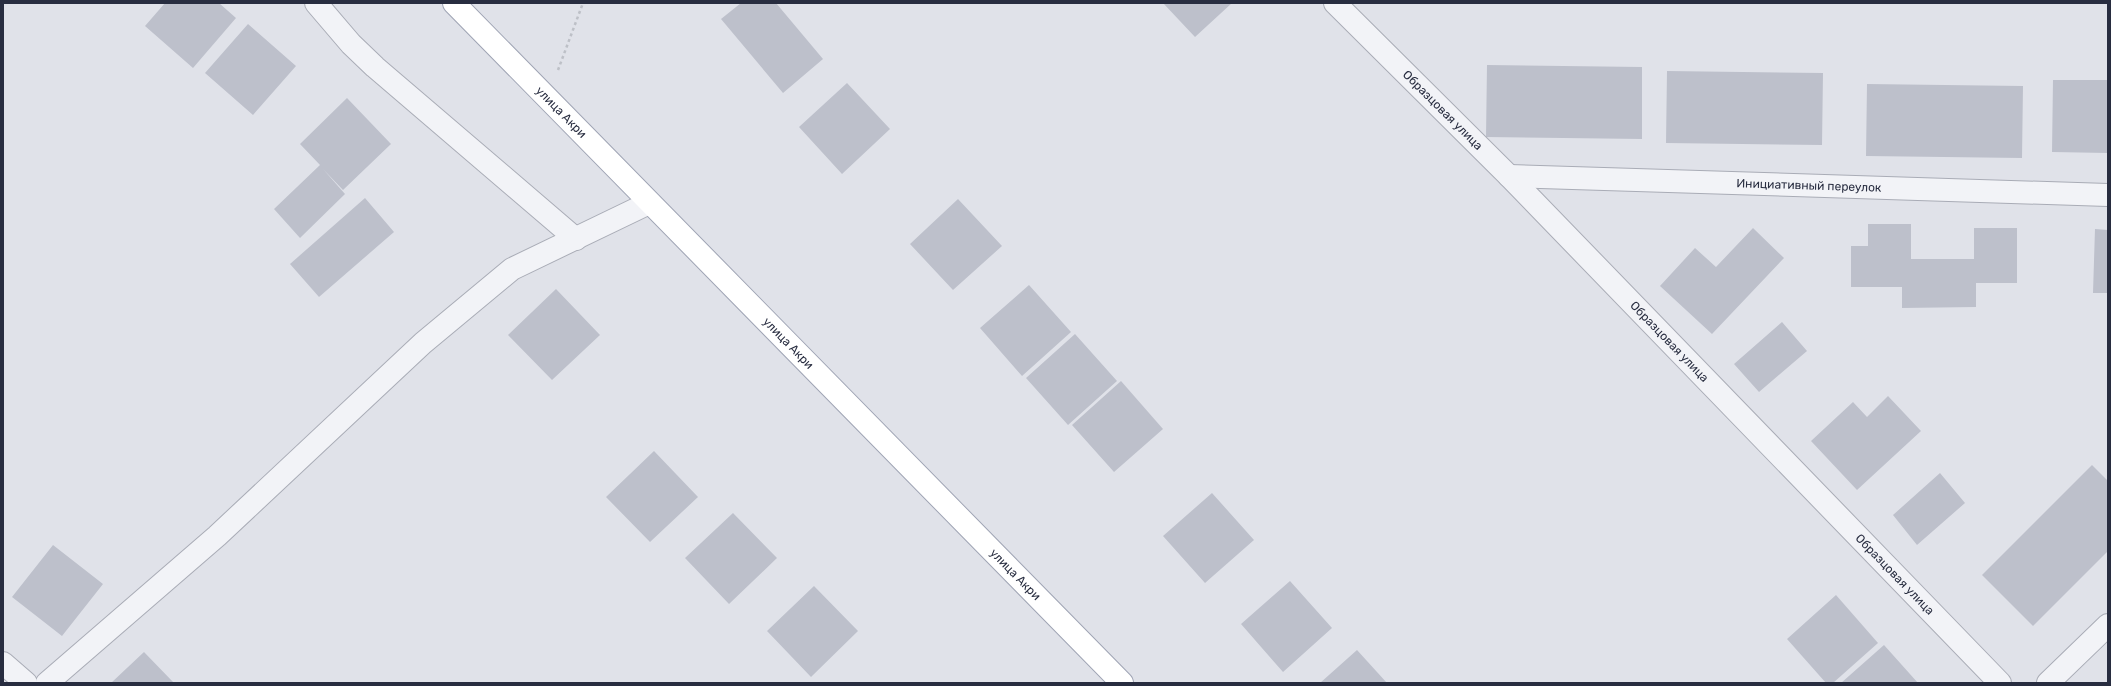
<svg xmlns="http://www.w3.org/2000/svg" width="2111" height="686" viewBox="0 0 2111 686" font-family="Rubik,sans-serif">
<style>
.building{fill:#bdc0cb}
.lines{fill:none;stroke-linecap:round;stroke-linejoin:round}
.minor-casing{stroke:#a9acb6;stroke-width:24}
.major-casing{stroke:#9fa4b4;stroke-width:24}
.path{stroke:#bdc0c7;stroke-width:2.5;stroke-dasharray:3 3;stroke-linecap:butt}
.minor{stroke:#f2f3f7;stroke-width:22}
.major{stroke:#fff;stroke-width:22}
.labels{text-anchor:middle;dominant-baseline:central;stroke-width:3.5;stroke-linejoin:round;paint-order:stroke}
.street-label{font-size:12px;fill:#282d40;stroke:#eff1f6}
</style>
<rect width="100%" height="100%" fill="#e0e2e9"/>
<!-- building -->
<path class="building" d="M165,3H219L236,18L193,68L145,26Z
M741,3H776L823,59L783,93L721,19Z
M1163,3H1232L1195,37Z
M248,24L296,66L253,115L205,73Z
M1487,65L1642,67V139L1486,137Z
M1667,71L1823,73L1822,145L1666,143Z
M2053,80H2108V153L2052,152Z
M847,83L890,129L842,174L799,127Z
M1867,84L2023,86L2022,158L1866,156Z
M347,98L391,144L343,190L323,169L345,194L300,238L274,209L320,165L300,144Z
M365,198L394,232L319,297L290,264Z
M958,199L1002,246L953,290L910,244Z
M1868,224H1911V259H1974V228H2017V283H1976V307L1902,308V287H1851V246H1868Z
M1753,228L1784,258L1712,334L1660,286L1695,248L1716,267Z
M2095,229L2108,230V293H2093Z
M1029,285L1071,332L1022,376L980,328Z
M556,289L600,335L552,380L508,335Z
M1782,322L1807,351L1759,392L1734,364Z
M1075,334L1117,381L1068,425L1026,378Z
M1121,381L1163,429L1114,472L1072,425Z
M1888,396L1921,431L1857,490L1811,441L1853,402L1867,417Z
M654,451L698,497L650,542L606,497Z
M2092,465L2108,481V551L2033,626L1982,575Z
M1940,473L1965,503L1917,545L1893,515Z
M1212,493L1254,540L1205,583L1163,536Z
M733,513L777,558L729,604L685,558Z
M53,545L103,584L62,636L12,597Z
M1290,581L1332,628L1283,672L1241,624Z
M814,586L858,631L811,677L767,631Z
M1836,595L1878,643L1833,683H1826L1787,639Z
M1884,645L1918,683H1841Z
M1357,650L1387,683H1320Z
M144,652L174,683H111Z"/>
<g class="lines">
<defs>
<g id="minor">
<path d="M316,3L351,44L375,67L576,239"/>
<path id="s1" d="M1335,3L1509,176L2000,683"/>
<path id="s2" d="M1509,176L2108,195"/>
<path d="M3,663L26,683"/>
<path d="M47,683L217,536L423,343L512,269L649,203"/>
<path d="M2048,683L2108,625"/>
</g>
<g id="major">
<path id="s3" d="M454,3L1122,683"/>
</g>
</defs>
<!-- minor casing -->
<use href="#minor" class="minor-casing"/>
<!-- major casing -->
<use href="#major" class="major-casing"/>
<!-- path -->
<path class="path" d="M558,70L583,3"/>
<!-- minor -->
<use href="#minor" class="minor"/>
<!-- major -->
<use href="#major" class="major"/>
</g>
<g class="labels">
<!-- street labels -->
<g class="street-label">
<text stroke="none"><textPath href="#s1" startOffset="152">Образцовая улица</textPath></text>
<text stroke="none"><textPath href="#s3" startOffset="153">улица Акри</textPath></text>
<text stroke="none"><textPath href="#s2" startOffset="300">Инициативный переулок</textPath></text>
<text stroke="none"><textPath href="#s1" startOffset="476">Образцовая улица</textPath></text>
<text stroke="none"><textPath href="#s3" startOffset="477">улица Акри</textPath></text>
<text stroke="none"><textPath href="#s3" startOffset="801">улица Акри</textPath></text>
<text stroke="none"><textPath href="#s1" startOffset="800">Образцовая улица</textPath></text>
</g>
</g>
<!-- border -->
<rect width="2111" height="686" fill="none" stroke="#282d40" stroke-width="8"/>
</svg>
